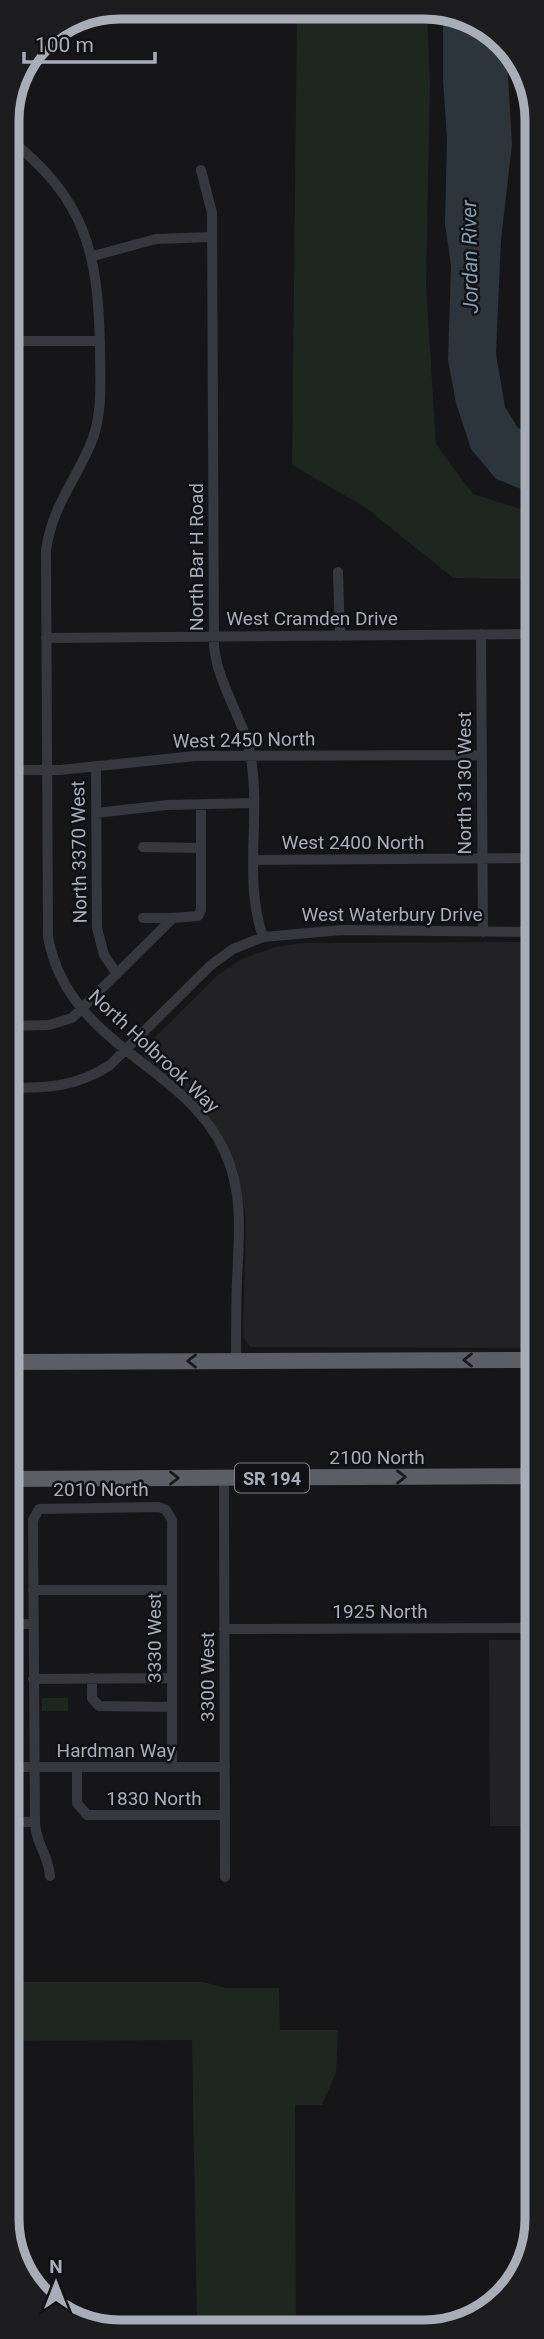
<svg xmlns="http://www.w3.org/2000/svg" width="544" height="2339" viewBox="0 0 544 2339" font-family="Roboto,sans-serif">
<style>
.built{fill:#222225}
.green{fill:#1e261f}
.water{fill:#2c353c}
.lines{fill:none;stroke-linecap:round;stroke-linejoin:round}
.minor{stroke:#37383d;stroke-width:10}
.trunk{stroke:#5b5e65;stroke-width:16}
.oneway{stroke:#18191b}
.labels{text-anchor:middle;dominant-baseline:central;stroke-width:5;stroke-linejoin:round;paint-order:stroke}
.shield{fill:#111113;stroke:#7b7e86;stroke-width:2}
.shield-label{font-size:18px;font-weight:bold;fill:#a8adb8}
.street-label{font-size:19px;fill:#a8adb8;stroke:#111113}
.water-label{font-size:21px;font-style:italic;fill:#7f9bb3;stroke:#111113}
.rim{fill:none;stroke:#a8adb8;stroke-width:9}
</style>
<rect width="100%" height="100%" fill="#161618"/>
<!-- built -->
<path class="built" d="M536,942V1348L250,1347L243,1337L246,1219L237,1170L212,1121L183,1089L148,1062L143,1054L145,1047L218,975L240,960L275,947L303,943Z
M489,1640H537V1826H490Z"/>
<!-- green -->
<path class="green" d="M297,9L427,10L430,85L426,286L436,444L473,494L536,514V579L453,578L365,507L292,465Z
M42,1698H68V1711H42Z
M8,1982H203L226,1988H279L280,2030H338L336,2073L322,2105H295L296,2330H197L192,2040L8,2041Z"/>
<!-- water -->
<path class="water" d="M443,11H453L506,44L512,144L501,240L496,354L505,407L518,428L536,435V495L496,479L471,449L456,403L448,360L451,265L445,224L447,139L443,80Z"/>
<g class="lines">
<!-- minor -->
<path class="minor" d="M7,137C86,199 98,252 100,347C100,378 103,409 93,438C77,480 53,503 46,550L48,937C68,1046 183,1063 224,1150C244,1193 239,1235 237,1281C236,1308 236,1334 236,1361
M201,170L212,213L214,646C218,687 245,719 251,759C261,818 243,879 263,937
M93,256L156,239L212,237
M7,341H100
M338,572L340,636
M481,634L483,932
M46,638L536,634
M96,766L97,928L104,955L117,974
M7,770H60L195,756L482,755
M96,813L167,805L253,803
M143,847L201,848
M253,860L536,858
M143,918H173
M8,1026L49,1025L72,1018L173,918L198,916L201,910V805
M8,1088C47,1088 77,1087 110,1065L211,965L233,949L263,937L342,930L536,932
M224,1478L225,1877
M33,1590H172
M8,1624H33
M224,1629L537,1628
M92,1678V1698L99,1706L172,1707
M33,1679L172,1678
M8,1767H225
M77,1767V1803L87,1815H225
M8,1822H35
M50,1876C49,1856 35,1842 35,1822L33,1520L39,1509L159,1507L166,1510L172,1520V1767"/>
<!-- trunk -->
<path class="trunk" d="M8,1362L536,1360
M8,1479L536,1476"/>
</g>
<!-- one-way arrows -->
<defs><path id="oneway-chevron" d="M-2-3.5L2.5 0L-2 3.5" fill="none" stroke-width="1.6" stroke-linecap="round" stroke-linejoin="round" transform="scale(1.75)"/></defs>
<g class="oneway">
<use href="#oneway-chevron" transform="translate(468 1360) rotate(180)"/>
<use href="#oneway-chevron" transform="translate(192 1361) rotate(180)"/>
<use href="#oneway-chevron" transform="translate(401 1477)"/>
<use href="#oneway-chevron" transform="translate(174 1478)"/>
</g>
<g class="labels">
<!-- shield labels -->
<rect class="shield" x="235" y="1463.5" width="74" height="29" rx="5"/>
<g class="shield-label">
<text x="272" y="1478">SR 194</text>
</g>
<!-- street labels -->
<g class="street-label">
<text transform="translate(196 557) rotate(-90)">North Bar H Road</text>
<text x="312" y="618">West Cramden Drive</text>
<text transform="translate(244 740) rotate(-1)">West 2450 North</text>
<text transform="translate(464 783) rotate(-90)">North 3130 West</text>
<text x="353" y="842">West 2400 North</text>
<text transform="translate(79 852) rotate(-91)">North 3370 West</text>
<text x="392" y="914">West Waterbury Drive</text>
<text transform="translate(154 1051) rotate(43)">North Holbrook Way</text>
<text x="377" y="1457">2100 North</text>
<text x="101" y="1489">2010 North</text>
<text x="380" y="1611">1925 North</text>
<text transform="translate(154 1638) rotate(-90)">3330 West</text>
<text transform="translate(207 1677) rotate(-90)">3300 West</text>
<text x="116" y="1750">Hardman Way</text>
<text x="154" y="1798">1830 North</text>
</g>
<!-- water labels -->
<g class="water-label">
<text transform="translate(470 257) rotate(-91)">Jordan River</text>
</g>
</g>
<!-- crop -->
<path d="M0 0H544V2339H0ZM120 19H424A101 101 0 0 1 525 120V2219A101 101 0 0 1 424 2320H120A101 101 0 0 1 19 2219V120A101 101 0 0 1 120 19Z" fill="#1d1d20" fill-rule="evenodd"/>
<path class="rim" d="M120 19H424A101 101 0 0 1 525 120V2219A101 101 0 0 1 424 2320H120A101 101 0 0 1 19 2219V120A101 101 0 0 1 120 19Z"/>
<!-- north arrow -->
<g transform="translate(56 2283)" stroke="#111113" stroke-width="5" paint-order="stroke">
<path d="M0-5L12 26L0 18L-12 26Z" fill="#a8adb8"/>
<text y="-10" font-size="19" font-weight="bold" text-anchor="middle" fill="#a8adb8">N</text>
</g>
<!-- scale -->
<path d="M24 52v10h131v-10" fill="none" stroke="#a8adb8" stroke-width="3.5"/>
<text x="35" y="52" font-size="21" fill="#a8adb8" stroke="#111113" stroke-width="5" paint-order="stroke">100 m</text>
</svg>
